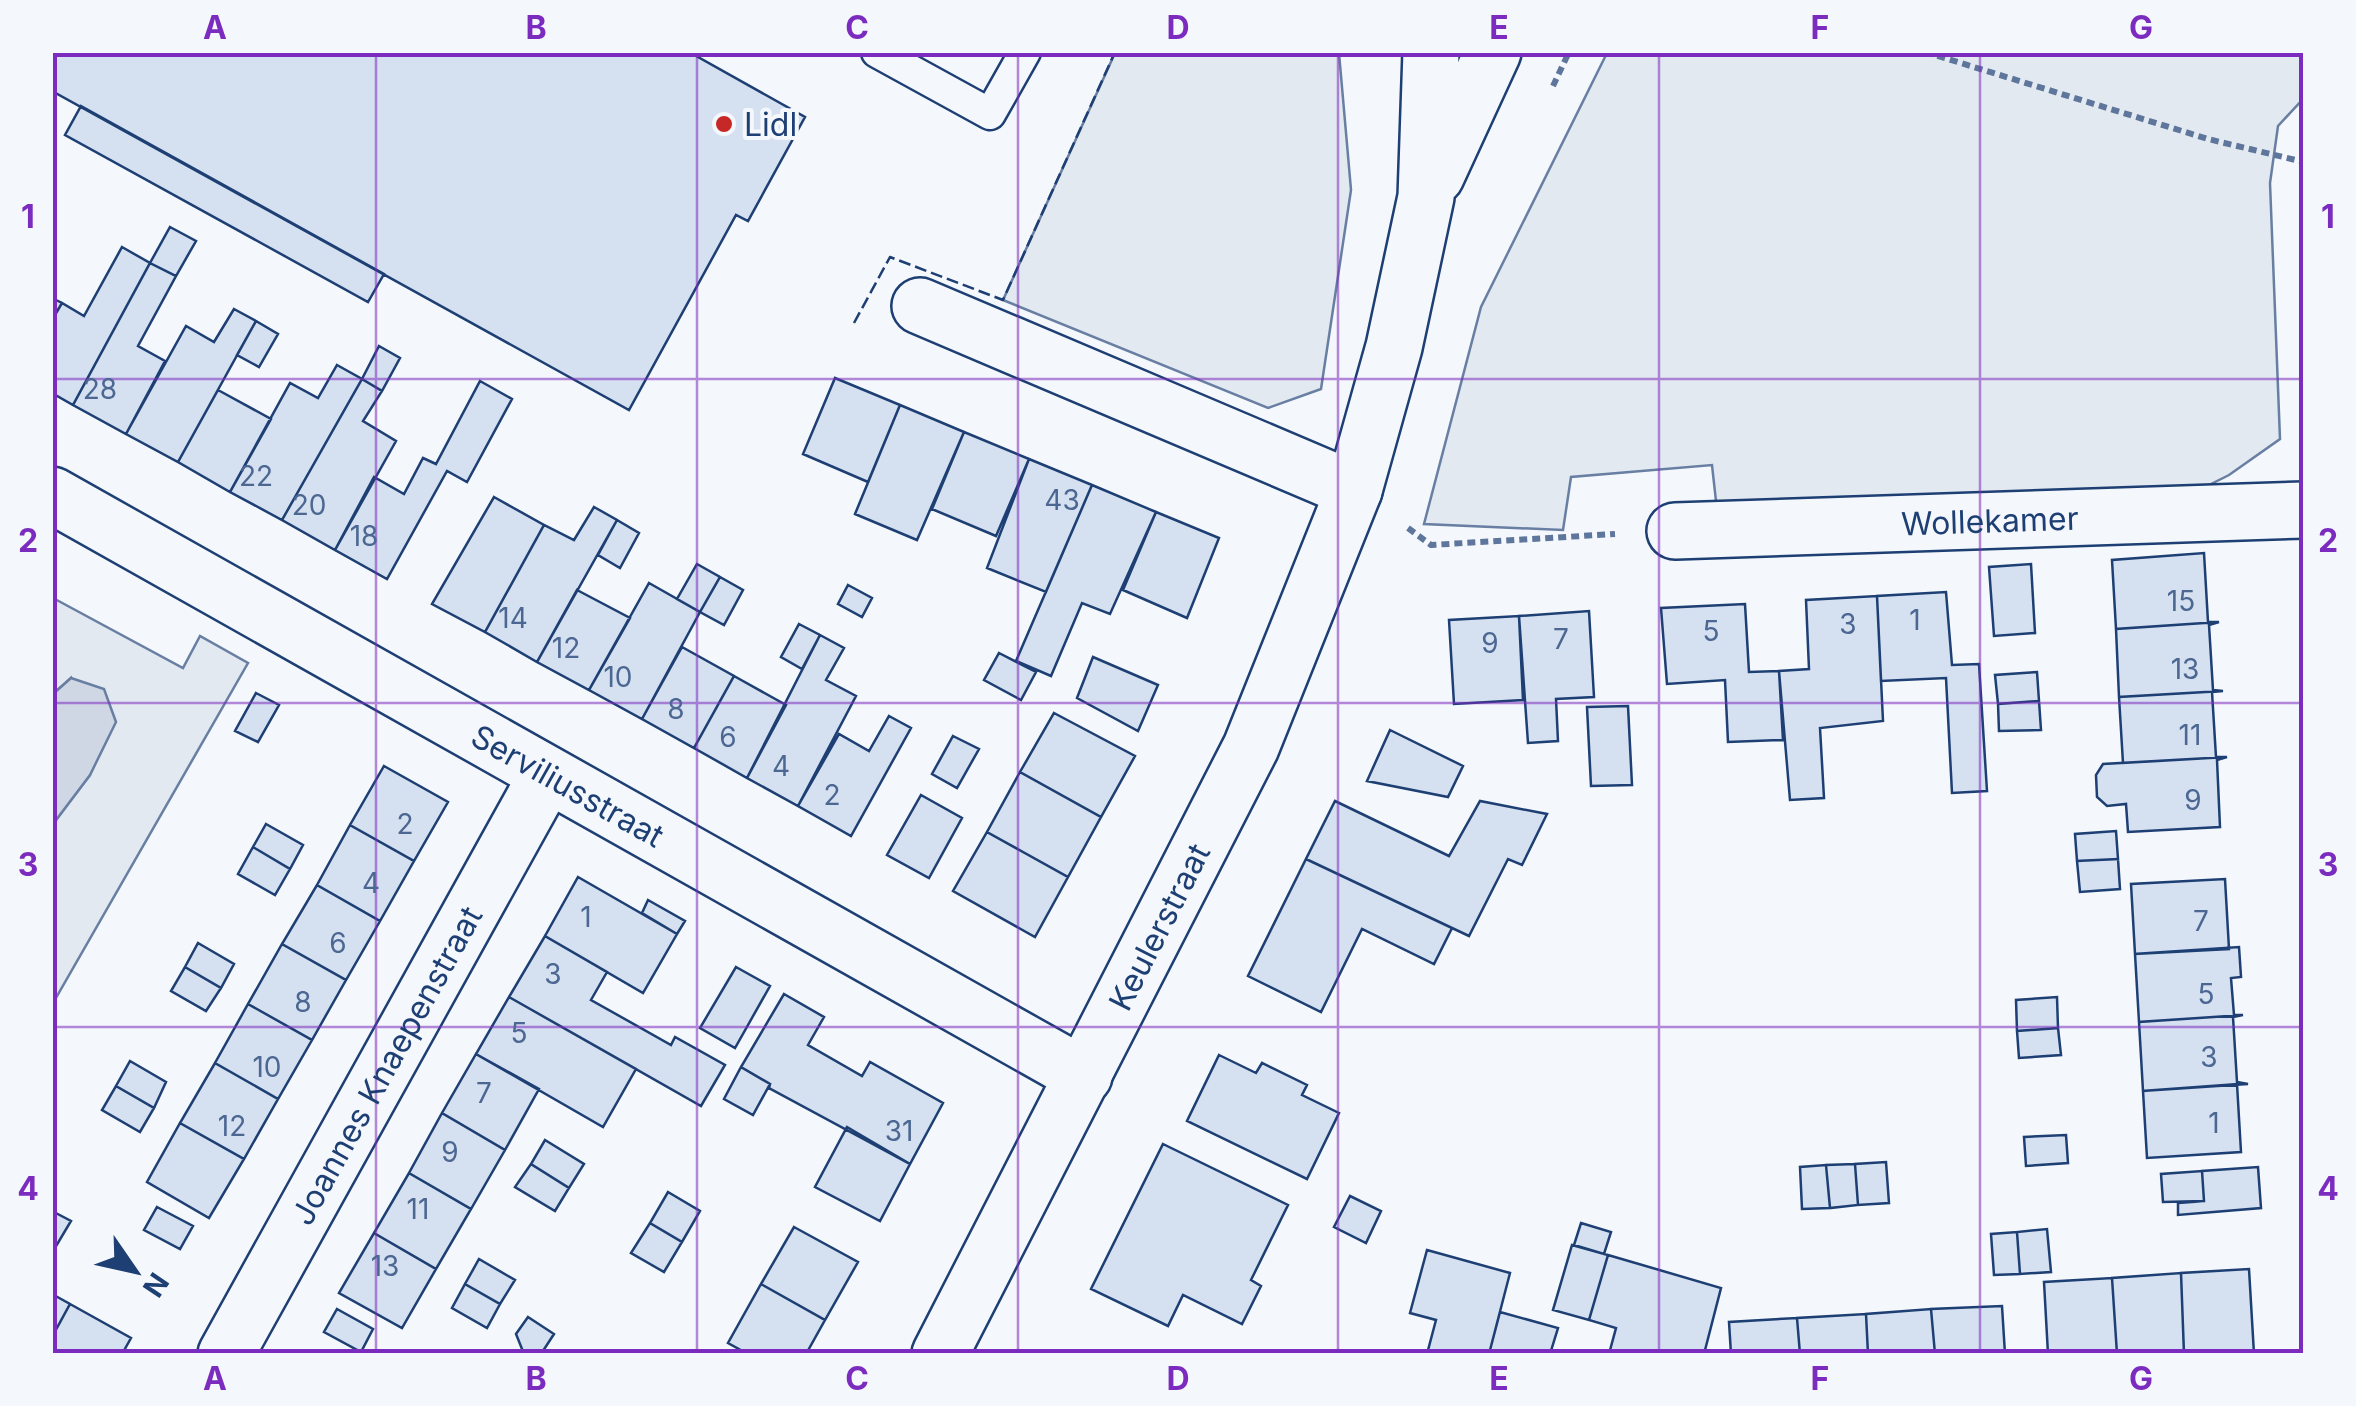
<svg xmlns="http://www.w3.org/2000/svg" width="2356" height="1406" viewBox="0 0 2356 1406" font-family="Inter,sans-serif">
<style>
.green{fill:#e3e9f0;stroke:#687fa3;stroke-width:2.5}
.water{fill:#cfd7e4;stroke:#687fa3;stroke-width:2.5}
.building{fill:#d5e0f0;stroke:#1d3f73;stroke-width:2.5}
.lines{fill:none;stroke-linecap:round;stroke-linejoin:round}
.service-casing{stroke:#1d3f73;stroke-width:35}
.minor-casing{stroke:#1d3f73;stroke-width:60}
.tertiary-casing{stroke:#1d3f73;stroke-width:60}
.path{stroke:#5e769c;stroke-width:6;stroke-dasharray:8 5;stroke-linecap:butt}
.service{stroke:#f4f7fb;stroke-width:30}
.minor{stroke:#f4f7fb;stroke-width:55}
.tertiary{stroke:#f4f7fb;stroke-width:55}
.fence{stroke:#1d3f73;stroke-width:2.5;stroke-dasharray:12 5;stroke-linecap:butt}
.grid{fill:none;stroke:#7b2cbf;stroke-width:2.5;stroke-opacity:0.55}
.poi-dot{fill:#c62828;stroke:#f4f7fb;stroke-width:4}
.labels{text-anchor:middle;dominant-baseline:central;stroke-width:8;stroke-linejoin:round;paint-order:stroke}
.number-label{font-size:28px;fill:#4b6792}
.poi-label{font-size:32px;fill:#1d3f73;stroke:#f4f7fb;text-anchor:start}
.street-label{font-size:32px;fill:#1d3f73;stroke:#f4f7fb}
.neatline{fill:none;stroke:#7b2cbf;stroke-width:4}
.grid-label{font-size:32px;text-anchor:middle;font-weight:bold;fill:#7b2cbf}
</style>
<rect width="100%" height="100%" fill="#f4f7fb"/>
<!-- green -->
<path class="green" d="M1115,53H1339L1351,190L1321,389L1268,408L1003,300Z
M1607,53H2303V99L2278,126L2270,183L2280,439L2229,475L2187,496L1717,510L1712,465L1571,477L1563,530L1424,524L1481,307Z
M53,598L183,668L200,636L248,663L53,1003V824L90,775L71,678L53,694Z"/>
<!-- water -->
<path class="water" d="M71,678L104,689L116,722L90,775L53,824V694Z"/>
<!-- building -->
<path class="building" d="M52,52H689L805,117L748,221L736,215L629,410L52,91Z
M81,106L384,274L368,302L65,135Z
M170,227L196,241L176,276L150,263Z
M122,247L150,263L73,405L52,393V320L62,303L84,316Z
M150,263L176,276L138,346L165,361L126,434L73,405Z
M52,298L62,303L52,320Z
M234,309L256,321L178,462L126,434L186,326L214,342Z
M256,321L278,334L259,367L237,355Z
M379,346L400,358L382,391L362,379Z
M337,365L362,379L282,520L230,492L290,383L318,398Z
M835,378L900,405L868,482L803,454Z
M362,379L382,391L363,421L396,441L335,550L282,520Z
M480,381L512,399L467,482L447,471L387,579L335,550L374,477L404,494L423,458L436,464Z
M218,390L271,419L230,492L178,462Z
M900,405L964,432L917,540L855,514Z
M964,432L1029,459L996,536L932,509Z
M1029,459L1092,485L1046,592L987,568Z
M1092,485L1156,512L1110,614L1082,603L1051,676L1016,661Z
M494,497L544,525L485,632L432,604Z
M594,507L617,520L537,662L485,632L544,525L574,540Z
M1156,512L1219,538L1187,618L1123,590Z
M617,520L639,533L620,568L598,555Z
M2204,553L2208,622H2219L2116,629L2112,560Z
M697,564L720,577L700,612L677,599Z
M2031,564L2035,633L1994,636L1989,567Z
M720,577L743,590L724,625L700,612Z
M649,583L700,612L642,719L589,690Z
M848,585L872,598L862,617L838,604Z
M577,590L630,618L589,690L537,662Z
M1946,592L1952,665L1979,664L1987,791L1952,793L1946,678L1881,681L1877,596Z
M1877,596L1883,721L1820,728L1824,798L1790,800L1779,671L1809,669L1806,600Z
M1745,604L1749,672L1779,671L1783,740L1728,742L1725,680L1667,684L1661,608Z
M1589,611L1594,697L1556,699L1558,741L1528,743L1519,616Z
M1519,616L1523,700L1454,704L1449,620Z
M2219,622L2209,625L2213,690L2223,691L2119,697L2116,629Z
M799,624L820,635L802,669L781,657Z
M820,635L844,648L826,680L856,696L798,806L747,778Z
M682,647L734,676L694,748L642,719Z
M999,653L1036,672L1021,700L984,680Z
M1093,657L1158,685L1138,731L1077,698Z
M2037,672L2039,701L1998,704L1995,675Z
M734,676L786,705L747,778L694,748Z
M2223,691L2212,692L2216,757H2227L2123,763L2119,697Z
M256,693L279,705L258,742L235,731Z
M2039,701L2041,730L1999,731L1998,704Z
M1628,706L1632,785L1591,786L1587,707Z
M1054,713L1135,756L1101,817L1020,772Z
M889,716L911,728L851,836L798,806L839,734L869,751Z
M1390,730L1463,766L1448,797L1367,781Z
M953,736L979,749L957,788L932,774Z
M2227,757L2217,760L2220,827L2128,832L2126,804L2107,806L2097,797L2096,775L2103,764Z
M384,766L448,802L414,861L350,825Z
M1020,772L1101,817L1068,877L987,832Z
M921,795L962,818L929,878L887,855Z
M1335,801L1449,856L1480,801L1547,814L1522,865L1508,859L1469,936L1306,859Z
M266,824L303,845L290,869L253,847Z
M350,825L414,861L380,921L317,885Z
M2116,831L2118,859L2077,861L2075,834Z
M987,832L1068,877L1035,937L953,891Z
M253,847L290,869L275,895L238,874Z
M1306,859L1452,928L1434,964L1362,929L1321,1012L1248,976Z
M2118,859L2120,889L2080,892L2077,861Z
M578,877L677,934L643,993L545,936Z
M2225,879L2229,949L2135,954L2131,884Z
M317,885L380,921L346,980L282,944Z
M648,900L685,921L677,934L642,913Z
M545,936L607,972L591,1000L671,1045L675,1037L725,1065L701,1106L509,997Z
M198,943L234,964L221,988L185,967Z
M282,944L346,980L312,1040L248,1004Z
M2239,947L2241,977L2231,978L2234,1015H2243L2139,1022L2135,954Z
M185,967L221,988L206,1011L171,991Z
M736,967L770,986L735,1048L700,1028Z
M784,994L824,1017L808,1045L862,1076L870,1062L943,1103L910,1164L769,1088L770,1084L741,1067Z
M509,997L636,1069L603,1127L476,1054Z
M2057,997L2058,1028L2017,1031L2016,1000Z
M248,1004L312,1040L278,1099L215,1063Z
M2243,1015L2233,1017L2237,1082L2248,1084L2143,1091L2139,1022Z
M2058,1028L2061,1055L2019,1058L2017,1031Z
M476,1054L539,1089L505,1150L442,1113Z
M1219,1055L1256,1073L1262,1063L1307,1085L1302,1095L1339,1113L1307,1179L1187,1121Z
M130,1061L166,1082L154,1108L116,1086Z
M215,1063L278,1099L244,1159L180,1123Z
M741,1067L770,1084L753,1115L724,1099Z
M2237,1084L2241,1152L2147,1158L2143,1091Z
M116,1086L154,1108L140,1132L102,1110Z
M442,1113L505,1150L471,1209L409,1173Z
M180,1123L244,1159L209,1218L147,1182Z
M847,1127L910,1164L880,1221L815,1187Z
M2066,1135L2068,1163L2026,1166L2024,1137Z
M545,1140L584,1164L569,1188L531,1164Z
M1163,1144L1288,1205L1251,1280L1261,1286L1242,1324L1183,1295L1168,1326L1091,1289Z
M1886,1162L1889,1203L1858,1205L1855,1164Z
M531,1164L569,1188L555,1211L515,1187Z
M1855,1164L1858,1205L1830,1208L1826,1165Z
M1826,1165L1830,1208L1802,1209L1800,1167Z
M2258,1167L2261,1208L2178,1215V1203L2204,1201L2202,1171Z
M2202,1171L2204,1201L2163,1202L2161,1174Z
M409,1173L471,1209L436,1269L374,1233Z
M668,1192L700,1211L682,1242L650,1223Z
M1350,1196L1381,1211L1366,1243L1334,1227Z
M157,1207L193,1226L180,1249L144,1230Z
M52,1211L71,1221L52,1253Z
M650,1223L682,1242L664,1272L631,1253Z
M1581,1223L1611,1232L1604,1254L1574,1245Z
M794,1227L858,1262L825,1320L761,1284Z
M2047,1229L2051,1272L2020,1274L2017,1232Z
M2017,1232L2020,1274L1994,1275L1991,1234Z
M374,1233L436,1269L402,1328L339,1293Z
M1572,1245L1608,1255L1589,1320L1553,1310Z
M1427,1250L1510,1273L1489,1354H1427L1436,1320L1410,1313Z
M1608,1255L1721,1288L1704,1354H1609L1616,1328L1589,1320Z
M479,1259L515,1280L500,1304L465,1284Z
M2249,1269L2254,1354H2184L2181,1273Z
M2181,1273L2184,1354H2117L2112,1278Z
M2112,1278L2117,1354H2048L2044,1282Z
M465,1284L500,1304L487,1328L452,1308Z
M761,1284L825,1320L806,1354H748L728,1343Z
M52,1294L70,1304L52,1337Z
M70,1304L131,1338L122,1354H52V1337Z
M2002,1306L2005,1354H1935L1931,1309Z
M337,1309L373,1329L361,1352L324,1332Z
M1931,1309L1935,1354H1868L1866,1314Z
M1500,1312L1558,1328L1550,1354H1489Z
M1866,1314L1868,1354H1800L1797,1318Z
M528,1317L554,1334L541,1354H524L516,1334Z
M1797,1318L1800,1354H1731L1729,1322Z"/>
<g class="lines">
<defs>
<path id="service" d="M877,52L990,114L1025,52"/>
<g id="minor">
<path d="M920,306L1354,490"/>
<path id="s1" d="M52,495L1084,1076"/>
<path id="s2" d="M1675,531L2304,510"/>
<path id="s3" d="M226,1354L546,777"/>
</g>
<g id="tertiary">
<path d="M1436,176L1493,52"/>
<path id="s4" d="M940,1354L1251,747L1354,490L1394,347L1426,197L1431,52"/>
</g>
</defs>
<!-- service casing -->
<use href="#service" class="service-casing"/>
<!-- minor casing -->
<use href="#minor" class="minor-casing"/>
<!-- tertiary casing -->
<use href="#tertiary" class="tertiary-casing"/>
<!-- path -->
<path class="path" d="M1925,52L2208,139L2304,162
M1553,86L1569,52
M1408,528L1431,545L1615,534"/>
<!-- service -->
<use href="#service" class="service"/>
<!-- minor -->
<use href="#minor" class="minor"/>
<!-- tertiary -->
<use href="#tertiary" class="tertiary"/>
<!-- fence -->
<path class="fence" d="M854,323L890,257L1003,300L1115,52"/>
</g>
<!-- grid -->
<path class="grid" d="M376,52V1354M697,52V1354M1018,52V1354M1338,52V1354M1659,52V1354M1980,52V1354M52,379H2304M52,703H2304M52,1027H2304"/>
<!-- markers -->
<circle class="poi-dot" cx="724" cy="124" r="10"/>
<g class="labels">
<!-- number labels -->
<g class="number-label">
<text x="100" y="389">28</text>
<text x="256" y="476">22</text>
<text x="1062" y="500">43</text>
<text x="309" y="505">20</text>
<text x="364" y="536">18</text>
<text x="2181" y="601">15</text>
<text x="513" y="618">14</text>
<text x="1915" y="620">1</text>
<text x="1848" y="624">3</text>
<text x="1711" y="631">5</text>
<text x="1561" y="639">7</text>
<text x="1490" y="643">9</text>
<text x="566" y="648">12</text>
<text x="2185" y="669">13</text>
<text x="618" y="677">10</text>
<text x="676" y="709">8</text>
<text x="2190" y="735">11</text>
<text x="728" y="737">6</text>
<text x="781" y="766">4</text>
<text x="832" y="795">2</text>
<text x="2193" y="800">9</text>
<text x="405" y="824">2</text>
<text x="371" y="883">4</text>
<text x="586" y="917">1</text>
<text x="2201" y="921">7</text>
<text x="338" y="943">6</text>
<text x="553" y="974">3</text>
<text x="2206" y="994">5</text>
<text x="303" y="1002">8</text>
<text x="519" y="1033">5</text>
<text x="2209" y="1057">3</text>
<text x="267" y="1067">10</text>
<text x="484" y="1093">7</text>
<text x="2214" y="1123">1</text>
<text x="232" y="1126">12</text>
<text x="899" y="1131">31</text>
<text x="450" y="1152">9</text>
<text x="418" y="1209">11</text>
<text x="385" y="1266">13</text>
</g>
<!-- poi labels -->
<g class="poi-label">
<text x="744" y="124">Lidl</text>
</g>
<!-- street labels -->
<g class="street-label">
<text stroke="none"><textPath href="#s2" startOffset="315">Wollekamer</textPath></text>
<text stroke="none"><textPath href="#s1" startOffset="592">Serviliusstraat</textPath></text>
<text stroke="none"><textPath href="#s4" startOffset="480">Keulerstraat</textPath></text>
<text stroke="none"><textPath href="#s3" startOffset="330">Joannes Knaepenstraat</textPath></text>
</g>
</g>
<!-- border -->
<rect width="2356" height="1406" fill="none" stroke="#f4f7fb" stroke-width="110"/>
<!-- north arrow -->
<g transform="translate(135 1271) rotate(124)" stroke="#f4f7fb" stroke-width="8" paint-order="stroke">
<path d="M0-8L18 38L0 25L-18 38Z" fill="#1d3f73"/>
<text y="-15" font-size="28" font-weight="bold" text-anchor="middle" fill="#1d3f73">N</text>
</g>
<rect x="55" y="55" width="2246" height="1296" class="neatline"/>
<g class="grid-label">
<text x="215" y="39">A</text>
<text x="536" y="39">B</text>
<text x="857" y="39">C</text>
<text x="1178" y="39">D</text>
<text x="1499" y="39">E</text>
<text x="1820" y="39">F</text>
<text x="2141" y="39">G</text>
<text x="28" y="228">1</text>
<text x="2328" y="228">1</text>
<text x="28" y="552">2</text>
<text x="2328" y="552">2</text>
<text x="28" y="876">3</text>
<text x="2328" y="876">3</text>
<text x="28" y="1200">4</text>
<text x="2328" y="1200">4</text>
<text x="215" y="1390">A</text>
<text x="536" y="1390">B</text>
<text x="857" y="1390">C</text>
<text x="1178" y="1390">D</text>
<text x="1499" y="1390">E</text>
<text x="1820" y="1390">F</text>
<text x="2141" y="1390">G</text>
</g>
</svg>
